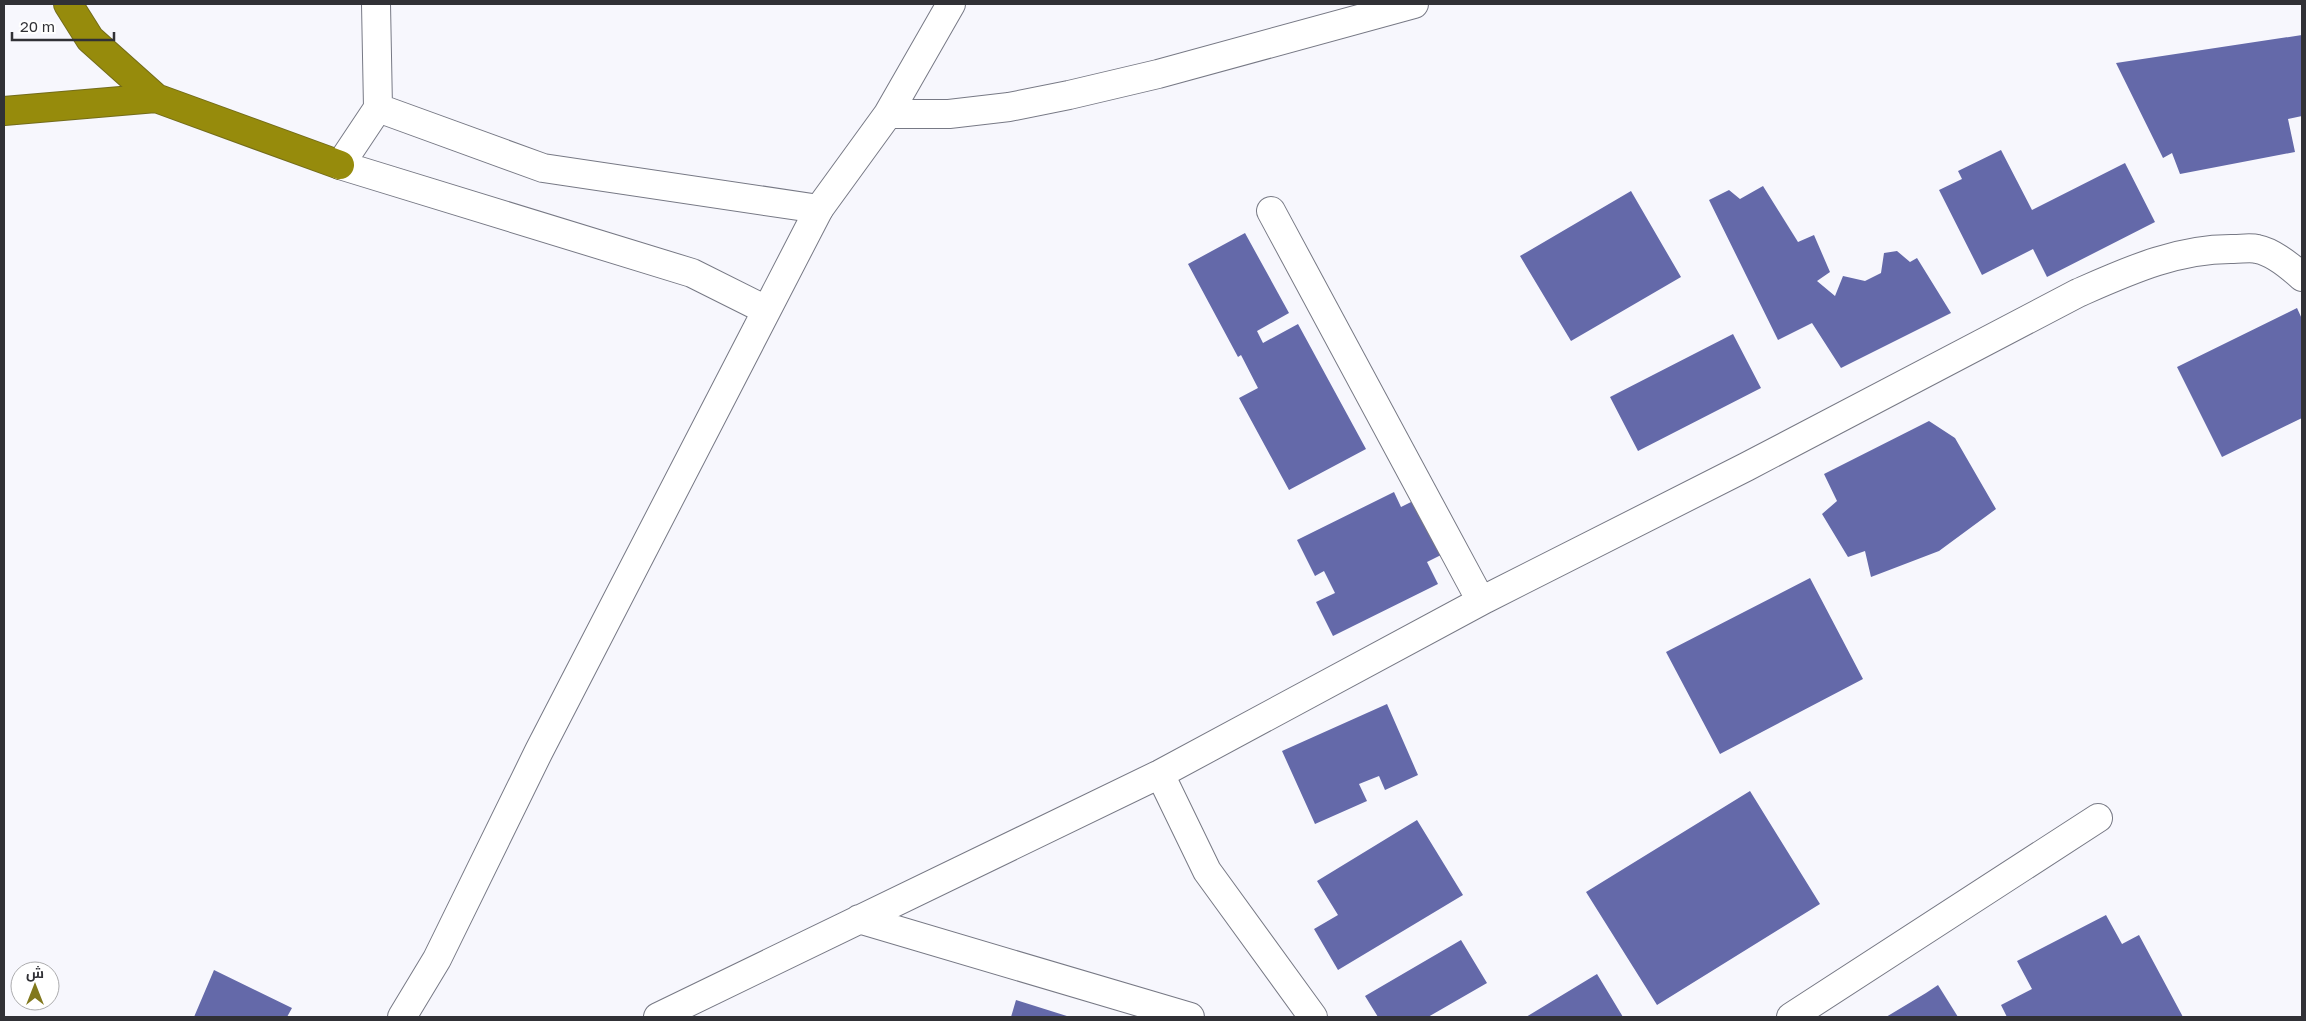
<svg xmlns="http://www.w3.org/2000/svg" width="2306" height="1021" viewBox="0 0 2306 1021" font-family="'Golos Text',Cairo,sans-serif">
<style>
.building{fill:#6469a9}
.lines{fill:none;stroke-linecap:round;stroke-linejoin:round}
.street-casing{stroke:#777985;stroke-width:30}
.secondary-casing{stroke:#777985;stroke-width:30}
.highway-casing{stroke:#736c1b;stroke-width:30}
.street{stroke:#fff;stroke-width:28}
.secondary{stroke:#fff;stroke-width:28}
.highway{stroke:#968b0c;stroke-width:28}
</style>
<rect width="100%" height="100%" fill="#f7f7fd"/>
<!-- building -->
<path class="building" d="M2302,35V116L2288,119L2295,152L2180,174L2172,153L2163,158L2116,63Z
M2001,150L2032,210L2125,163L2155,222L2047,277L2033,249L1982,275L1939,190L1962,179L1958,171Z
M1763,186L1798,242L1814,235L1830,272L1817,281L1835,296L1843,276L1865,281L1881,273L1884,253L1897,251L1910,262L1917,258L1951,313L1841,368L1812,323L1778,340L1709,200L1729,190L1740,199Z
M1631,191L1681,277L1571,341L1520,256Z
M1245,233L1289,313L1257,331L1263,343L1298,324L1366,449L1289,490L1239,398L1258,388L1241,355L1238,357L1188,264Z
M2297,308L2302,319V418L2222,457L2177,367Z
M1733,334L1761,388L1638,451L1610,397Z
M1929,421L1955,438L1996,509L1939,551L1871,577L1865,551L1848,557L1822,514L1837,501L1824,474Z
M1394,492L1401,507L1413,501L1441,555L1427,562L1438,584L1333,636L1316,602L1335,593L1324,571L1315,576L1297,540Z
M1810,578L1863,679L1720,754L1666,652Z
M1387,704L1418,775L1385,790L1379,776L1359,784L1367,801L1315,824L1282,751Z
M1750,791L1820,904L1657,1005L1586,892Z
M1417,820L1463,895L1338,970L1314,929L1338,915L1317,881Z
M2106,915L2122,944L2139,935L2183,1017H2007L2001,1005L2032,989L2017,961Z
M1461,940L1487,983L1428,1017H1378L1365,996Z
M214,970L292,1008L287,1017H194Z
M1597,974L1623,1017H1526Z
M1938,985L1958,1017H1886L1926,993Z
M1016,1000L1070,1017H1011Z"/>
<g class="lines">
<defs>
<path id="street" d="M888,114H949L1009,107L1069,95L1158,74L1414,4
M819,209L888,114L951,4
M1271,211L1481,601
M1160,774L1207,871L1313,1017
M859,919L1190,1017
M658,1017L1160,774L1485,599L1746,467L2078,293C2128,271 2178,248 2234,249C2241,249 2250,247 2257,249C2273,252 2290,266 2302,277
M1791,1017L2098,818"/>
<path id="secondary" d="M376,4L378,108L340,165L692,273L766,310
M378,108L543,168L819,209L539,751L437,959L402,1017"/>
<path id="highway" d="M68,4L90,39L156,98L340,165
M4,111L156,98"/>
</defs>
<!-- street casing -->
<use href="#street" class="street-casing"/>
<!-- secondary casing -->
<use href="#secondary" class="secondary-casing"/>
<!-- highway casing -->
<use href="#highway" class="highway-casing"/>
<!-- street -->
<use href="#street" class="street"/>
<!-- secondary -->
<use href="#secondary" class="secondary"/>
<!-- highway -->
<use href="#highway" class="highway"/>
</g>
<!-- border -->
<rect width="2306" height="1021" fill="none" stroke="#313136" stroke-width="10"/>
<!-- north arrow -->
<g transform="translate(35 986)"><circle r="24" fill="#ffffff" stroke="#adadaf"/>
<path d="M0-4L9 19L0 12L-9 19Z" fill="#81781d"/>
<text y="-8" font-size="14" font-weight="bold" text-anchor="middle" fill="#313136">ش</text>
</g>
<!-- scale -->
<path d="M12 32v8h102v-8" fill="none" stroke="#313136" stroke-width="2.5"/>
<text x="20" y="32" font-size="15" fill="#313136" stroke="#ffffff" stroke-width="4" paint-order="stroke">20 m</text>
</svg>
